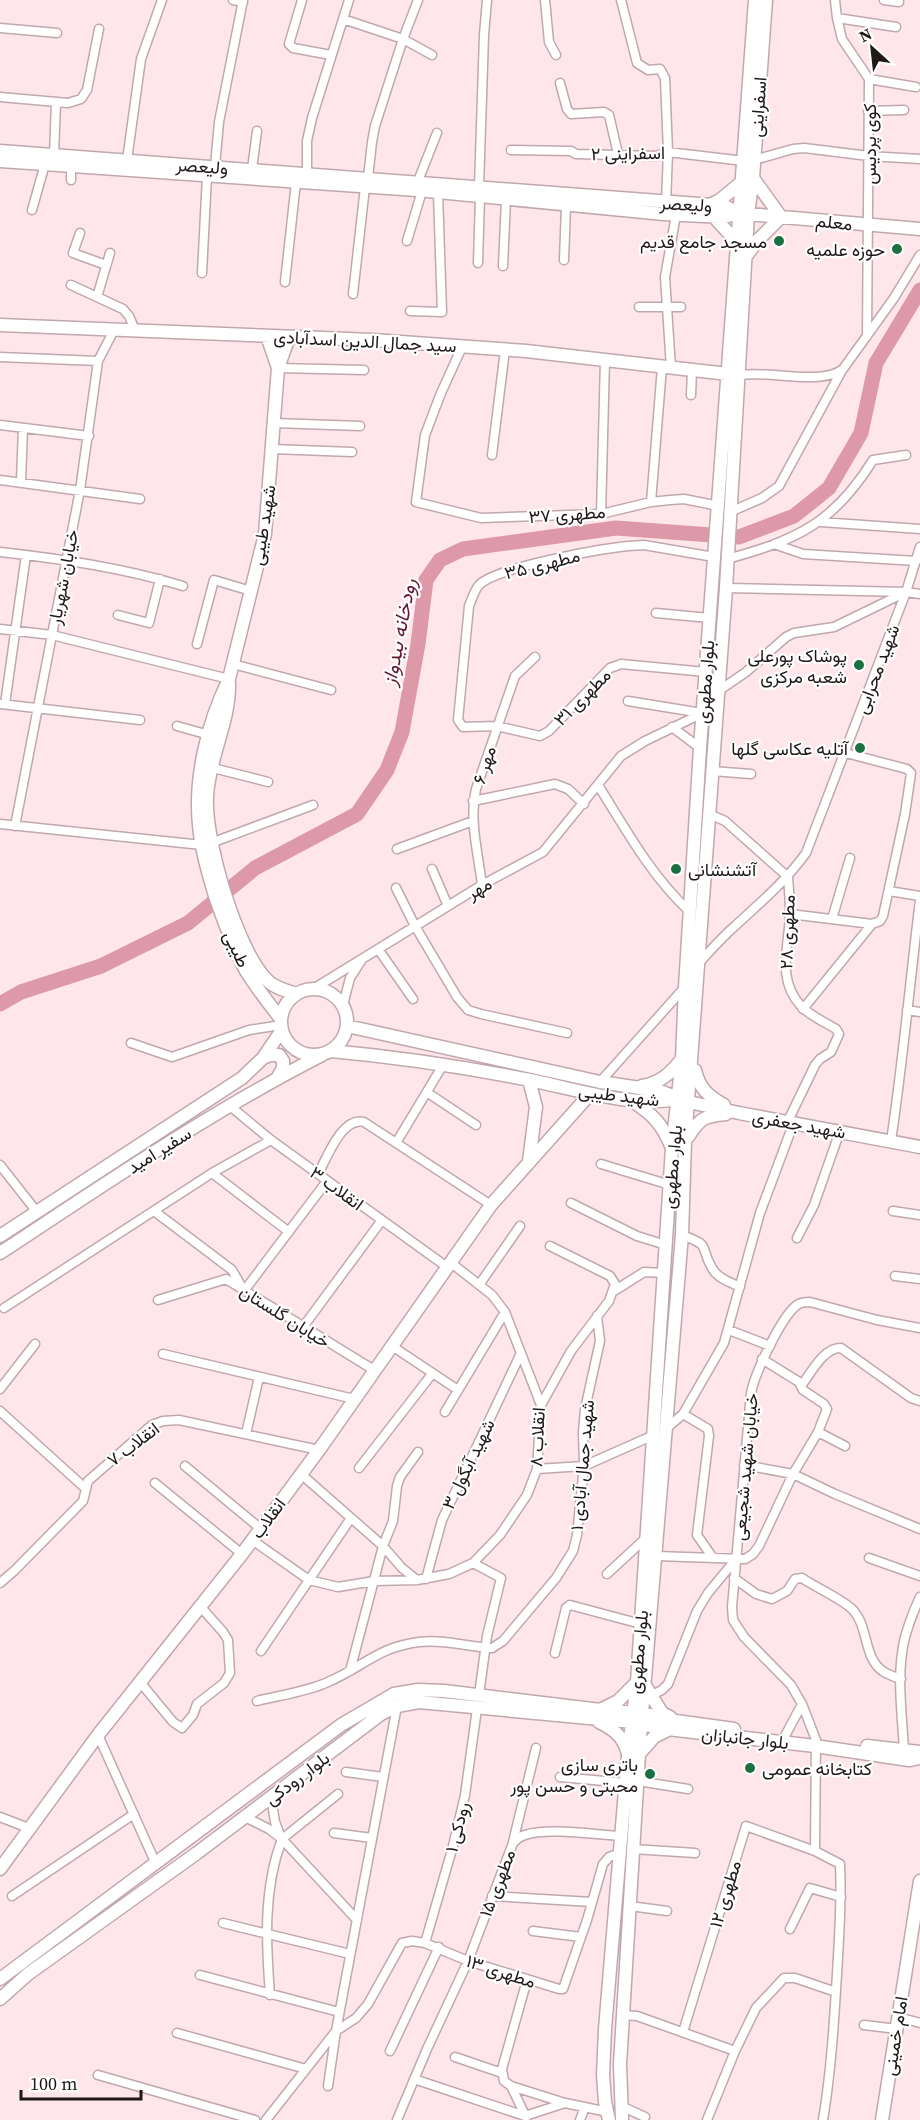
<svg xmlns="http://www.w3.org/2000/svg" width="920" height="2120" viewBox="0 0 920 2120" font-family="'Source Serif 4',Vazirmatn,serif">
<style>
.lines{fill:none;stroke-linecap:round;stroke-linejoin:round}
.river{stroke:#de99a9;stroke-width:15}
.street-casing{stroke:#c0a8ad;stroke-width:11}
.secondary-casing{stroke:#c0a8ad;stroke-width:15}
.street{stroke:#fff;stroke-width:8}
.secondary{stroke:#fff;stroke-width:12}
.poi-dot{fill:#1b6f41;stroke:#fff;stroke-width:2}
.labels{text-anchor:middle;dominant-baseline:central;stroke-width:4.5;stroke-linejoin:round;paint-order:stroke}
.street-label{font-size:18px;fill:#1f1718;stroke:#fff}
.poi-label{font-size:18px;fill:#1f1718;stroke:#fff;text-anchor:end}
.water-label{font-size:20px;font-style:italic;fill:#671633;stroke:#fff}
</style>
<rect width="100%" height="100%" fill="#ffe6eb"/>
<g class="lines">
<!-- river -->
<path class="river" d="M0,1004L21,992L101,966L188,923L255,868L357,814L387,770L402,732L418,644L426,580L440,560L463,549L616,528L739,537L794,516L829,488L861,433L876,363L920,290"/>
<defs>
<path id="street" d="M233,0L243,2
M302,0L289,44L293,48L331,55
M545,0L549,42L556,55
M621,0L637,63L648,70L660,69L665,78L668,152L666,203
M835,0L837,18L842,39L869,79L867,336
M884,0L899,2
M837,18L896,27
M343,19L403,39L432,55
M0,28L57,33
M869,79L916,87
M560,83L567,109L571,114L604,112L609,115L618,154
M0,97L68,103L81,99L87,90L99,29
M868,111L904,110
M511,150L571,151L576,154L657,156L668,152L744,161
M54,155L56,102
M127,160L141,59L162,0
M754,160L793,149L804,148L869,156L920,159
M215,166L219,122L243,0
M252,169L257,131
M307,173V141L312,118L349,0
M368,178L372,142L375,126L403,39L418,0
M71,180V166
M418,181L437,133
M479,187L484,35L487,0
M32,210L45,164
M80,233L73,253L106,265
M407,241L422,191
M564,260L566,206
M478,263L480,197
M503,266L506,200
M202,273L207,176
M285,282L296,182
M71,285L123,309L129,316L135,330
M353,294L365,187
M97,297L110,253
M639,307H681
M410,311L442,312L438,193
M462,347L441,393L425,435L416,502L481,518L601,514L651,502L670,500L684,499L719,506
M0,357L98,361
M278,368L364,370
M671,368L665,277L676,215
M740,375C768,370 822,386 843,369L894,298L920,255
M691,395L692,370
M274,423L360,426
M0,425L89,436
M272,449L352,452
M492,455L505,350
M0,480L140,499
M21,481L23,428
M651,502L662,367
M730,512L762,498L779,486L841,372
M601,514L605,360
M821,522L920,529
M774,544L803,554L916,561
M0,552C62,559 124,568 183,586
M727,559C797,540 834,523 873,460L906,455
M726,588L906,592L920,594
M656,613L709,618
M118,615L149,623L160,579
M0,629L52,635L229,679
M197,644L214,580L251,591
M233,664L331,690
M706,672L621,664L610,668L549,731L540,736L497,726L463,727L458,720L469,606C472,599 474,591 479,585C497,567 600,549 628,546L644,545L714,557
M717,692L746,672L786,637L794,633L834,627L906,592
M628,701L702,713
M1,704L140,720
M5,704L26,555
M177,726L209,735
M672,727L700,748
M213,768L268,782
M712,771L751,774
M598,785C625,828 651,876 689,911
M473,801L555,784L568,789L584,804
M709,814L725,821L788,877C789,889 790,902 790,914C789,947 776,979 801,1006C810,1016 825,1022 836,1029L839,1034L831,1052L820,1059L815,1065L788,1121
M0,824L202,845
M15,826L80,490L98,361L114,330
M211,843L313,805
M397,849L473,821
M432,869L448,906
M482,885C478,853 469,820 476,789L515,676L535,657
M396,888L415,926L457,997L468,1010L481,1014L567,1033
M889,891L920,896
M790,914L872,924L880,921L883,916L905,814L911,773L907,769L846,753
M832,919L850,858
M378,949L413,999
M699,963C711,950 722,937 735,926C762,901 785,882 806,853L906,592L920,547
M307,990L318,986L482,885L543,852L621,756L645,741L703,713
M343,1005L350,978L361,961
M803,1009L872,924
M907,1010L920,1012
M131,1043L172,1057L249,1030L281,1025
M600,1082L685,987
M428,1093L476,1125
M230,1106L271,1140L447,1267
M891,1141C903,1061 910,981 920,900
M396,1143L443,1065
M601,1164L670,1185
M0,1165L37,1212
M212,1173L289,1232
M318,1174C327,1158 342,1116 364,1122L491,1205
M571,1203L637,1236L666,1245
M154,1211L232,1270L244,1291L327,1181
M893,1211L920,1215
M682,1235C713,1247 698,1244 712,1268C717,1278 730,1282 740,1287
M797,1238L814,1205L840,1131
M895,1276L920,1279
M479,1285L520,1226
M614,1291L644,1272L664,1273
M158,1300L226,1279L374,1370
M4,1308L212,1173L271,1140
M303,1327L382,1220
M729,1330L770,1346
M392,1346L458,1390
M163,1354L354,1399
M801,1386C811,1373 824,1347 841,1348L911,1398L920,1401
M0,1389L35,1344
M541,1405L571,1351L609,1301L615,1284L610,1276L550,1246
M0,1411L85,1488
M445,1412L505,1312
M683,1414L708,1429L709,1436L697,1535L713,1558
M667,1428L683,1414L724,1343L760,1213L794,1122
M818,1432L845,1446
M246,1434L259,1377
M744,1465L793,1474L835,1494L920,1529
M185,1466L261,1529
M359,1468L432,1374
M537,1469L584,1466L654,1435
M301,1474L383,1546L402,1568L417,1580
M155,1483L242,1554
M252,1540L309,1580L338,1587L374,1581L417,1580L449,1574L473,1563L500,1535L527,1495L537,1469L541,1405L505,1312L492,1295L450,1262
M656,1556L745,1559L753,1554L759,1546L793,1474L818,1432L827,1409L824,1404L803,1390L799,1382L762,1359
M869,1558L920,1576
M473,1563L501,1578L487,1636L479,1695
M607,1574L647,1537
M734,1578L756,1594L772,1599L787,1591L795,1579L802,1578C815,1587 844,1600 853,1610C869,1627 863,1659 884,1672C889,1675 895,1677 901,1679
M426,1579L442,1520L521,1353
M0,1583L14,1571L83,1501L88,1481L152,1425L163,1421L179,1420L319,1450
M261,1651L351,1518
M555,1653L566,1608L570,1605L641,1624
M350,1671L383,1546L393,1521L397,1486L400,1477L418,1452
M140,1682L173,1722L182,1728L193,1715L197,1704L224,1683L230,1673L228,1640L223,1632L199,1605
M650,1696L662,1690L668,1684L697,1611L708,1593L736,1559
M257,1701C281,1695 306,1692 328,1682C363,1667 378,1647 419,1642C444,1639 468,1647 492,1648L503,1641L556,1578L573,1551L577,1535L584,1466L583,1432L585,1409L600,1341L597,1316
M98,1735L156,1864
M785,1736L802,1704
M904,1750C902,1713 896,1673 905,1637C909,1623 914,1610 920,1597
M346,1772L383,1777
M560,1777L626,1783
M638,1781L688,1789
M271,1797L275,1822L281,1838
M0,1817L31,1829
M245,1817L269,1829L282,1839L357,1920
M334,1833L372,1838
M282,1839L338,1794
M513,1842L536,1748
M633,1849L695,1853
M12,1896L134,1814
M492,1896L592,1902
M630,1906L667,1911
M223,1923L350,1954
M790,1929L810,1888L841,1897
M533,1931L581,1937
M425,1943L453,1846L465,1795L477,1709
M200,1975L339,2012
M527,1980L502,2069L504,2081L511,2086L565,2103L608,2112
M270,1995C266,1943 263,1889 282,1839
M623,2015L637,2016L735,2051
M898,2017L920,2023
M864,2025L897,2029
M683,2032L746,1826L815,1851
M177,2033L306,2069
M390,2051L439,1947
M455,2057L502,2073
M98,2075L255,2120
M414,2079L525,2116L565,2103
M328,2086L336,2031L397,1706
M511,2086L526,2117
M621,2106L645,2117
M266,2120L336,2031L356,2018L368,2004L402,1943L412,1941L425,1943L468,1961L559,1989H563L587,1920L603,1864L609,1857L621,1853
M397,2120L427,2049L468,1961L513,1843C517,1839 520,1836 525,1835C548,1827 596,1835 622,1836
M580,2120L585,2107
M707,2120L735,2051L756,2008L784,1978H795L836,1992
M823,2120C831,2072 834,2023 837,1974C839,1937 842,1901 840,1864L815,1851L816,1740L802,1704L791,1685L744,1637L733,1620L732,1607L751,1393C755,1373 781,1317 797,1305C801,1302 805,1302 810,1302L877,1320L920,1328"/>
<path id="secondary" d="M0,151L725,206L739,213L748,214L920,229
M0,161L417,190L664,214L724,217L739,213
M753,178L781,217
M710,205L720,200L743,181
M714,217L737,242
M747,255L757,241L781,217
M0,325L373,340L526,351L728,374
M267,336L278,368
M229,683C230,722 209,757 207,796C204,838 237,952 268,981C275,988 287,991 297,994
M281 1022a33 33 0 1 1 66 0a33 33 0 1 1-66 0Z
M281,1019C269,1004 257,988 246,971C233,947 224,922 215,896C208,872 201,849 199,825C194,777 208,722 229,679L265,534L278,368L289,337
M347,1026L600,1082L660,1091L689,1102L739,1113L920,1147
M331,1051C398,1057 464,1067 530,1080C575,1089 632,1108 678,1099
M263,1058L270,1055H279L283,1061V1068L278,1077
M695,1070C699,1088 708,1096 724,1105
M529,1080L536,1107L529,1161
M642,1086C660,1083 671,1073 681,1060
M632,1101C654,1115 662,1124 672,1148
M688,1137C700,1118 704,1116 726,1114
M0,1236L242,1078L263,1058L282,1030
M0,1253C105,1184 210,1112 322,1055
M646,1687L662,1713L670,1717
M600,1710L618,1701L637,1682
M599,1722C613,1729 623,1736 627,1751
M867,1746L920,1752
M639,1754L654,1737L668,1730
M0,1869L98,1735L242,1554L319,1450L491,1205L590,1094
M0,1979L341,1725L394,1694L418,1690L444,1691L609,1711L643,1713L676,1721L734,1729
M0,1999L28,1974L197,1853L381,1714L397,1706L419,1702L632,1722L659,1728L815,1746L909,1760L920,1758
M609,2120L605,2102L603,2075L605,2029L628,1755L637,1682L672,1148L682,1059L685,987L700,748L755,0
M622,2120L620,2064L623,2015L640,1738L682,1235L685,1141L726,588L748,214L753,178L766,0
M882,2120L920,1881"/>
</defs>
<!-- street casing -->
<use href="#street" class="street-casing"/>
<!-- secondary casing -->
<use href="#secondary" class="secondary-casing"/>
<!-- street -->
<use href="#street" class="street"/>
<!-- secondary -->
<use href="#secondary" class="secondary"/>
</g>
<!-- markers -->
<g class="poi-dot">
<circle cx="779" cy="241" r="6"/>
<circle cx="897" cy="249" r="6"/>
<circle cx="859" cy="665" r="6"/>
<circle cx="860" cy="748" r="6"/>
<circle cx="676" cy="869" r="6"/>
<circle cx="750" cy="1768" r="6"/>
<circle cx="650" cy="1774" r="6"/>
</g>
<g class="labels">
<!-- street labels -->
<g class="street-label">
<text transform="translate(758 107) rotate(-86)">اسفراینی</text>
<text transform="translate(869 144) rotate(-90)">کوی پردیس</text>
<text transform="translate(628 153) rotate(-1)">اسفراینی ۲</text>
<text transform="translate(202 166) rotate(4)">ولیعصر</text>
<text transform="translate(686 204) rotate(3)">ولیعصر</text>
<text transform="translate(834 222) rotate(6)">معلم</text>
<text transform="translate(365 341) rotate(3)">سید جمال الدین اسدآبادی</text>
<text transform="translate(567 514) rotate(-4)">مطهری ۳۷</text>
<text transform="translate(263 525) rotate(-81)">شهید طیبی</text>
<text transform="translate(542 564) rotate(-14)">مطهری ۳۵</text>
<text transform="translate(63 577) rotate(-79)">خیابان شهریار</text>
<text transform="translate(877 669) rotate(-69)">شهید محرابی</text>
<text transform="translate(705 682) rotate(-86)">بلوار مطهری</text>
<text transform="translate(582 697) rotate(-45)">مطهری ۳۱</text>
<text transform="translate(484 765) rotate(-72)">مهر ۶</text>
<text transform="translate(479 888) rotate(-30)">مهر</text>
<text transform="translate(787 932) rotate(-88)">مطهری ۲۸</text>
<text transform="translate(237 949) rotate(65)">طیبی</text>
<text transform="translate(619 1095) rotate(7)">شهید طیبی</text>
<text transform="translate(799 1124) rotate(10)">شهید جعفری</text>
<text transform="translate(159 1150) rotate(-32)">سفیر امید</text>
<text transform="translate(672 1167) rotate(-85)">بلوار مطهری</text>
<text transform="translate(337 1188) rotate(36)">انقلاب ۳</text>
<text transform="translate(285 1316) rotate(32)">خیابان گلستان</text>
<text transform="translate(537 1437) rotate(-87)">انقلاب ۸</text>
<text transform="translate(133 1444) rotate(-37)">انقلاب ۷</text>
<text transform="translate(468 1464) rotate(-64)">شهید آبگول ۳</text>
<text transform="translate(582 1465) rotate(-85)">شهید جمال آبادی ۱</text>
<text transform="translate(745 1467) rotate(-85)">خیابان شهید شجیعی</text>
<text transform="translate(268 1518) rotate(-54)">انقلاب</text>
<text transform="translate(638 1652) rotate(-85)">بلوار مطهری</text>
<text transform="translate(745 1738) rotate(6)">بلوار جانبازان</text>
<text transform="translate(297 1778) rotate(-37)">بلوار رودکی</text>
<text transform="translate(457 1827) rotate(-76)">رودکی ۱</text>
<text transform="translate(497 1883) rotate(-69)">مطهری ۱۵</text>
<text transform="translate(725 1894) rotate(-73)">مطهری ۱۲</text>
<text transform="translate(501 1971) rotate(18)">مطهری ۱۳</text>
<text transform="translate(895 2036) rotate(-81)">امام خمینی</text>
</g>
<!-- poi labels -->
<g class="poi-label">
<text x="767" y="241">مسجد جامع قدیم</text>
<text x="885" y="249">حوزه علمیه</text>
<text x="847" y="655">پوشاک پورعلی<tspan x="847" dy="21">شعبه مرکزی</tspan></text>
<text x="848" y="748">آتلیه عکاسی گلها</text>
<text x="688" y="869" text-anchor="start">آتشنشانی</text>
<text x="638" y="1764">باتری سازی<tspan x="638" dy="21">محبتی و حسن پور</tspan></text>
<text x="762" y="1768" text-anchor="start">کتابخانه عمومی</text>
</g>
<!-- water labels -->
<g class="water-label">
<text transform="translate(399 632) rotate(-79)">رودخانه بیدواز</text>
</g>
</g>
<!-- north arrow -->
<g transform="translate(872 48) rotate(333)" stroke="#ffffff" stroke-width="4.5" paint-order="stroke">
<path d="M0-4.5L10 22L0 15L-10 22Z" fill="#1f1718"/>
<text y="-9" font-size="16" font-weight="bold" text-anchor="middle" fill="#1f1718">N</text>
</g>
<!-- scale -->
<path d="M21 2090v9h120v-9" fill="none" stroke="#1f1718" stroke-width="3"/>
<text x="30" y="2090" font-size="18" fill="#1f1718" stroke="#ffffff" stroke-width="4.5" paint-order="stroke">100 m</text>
</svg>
